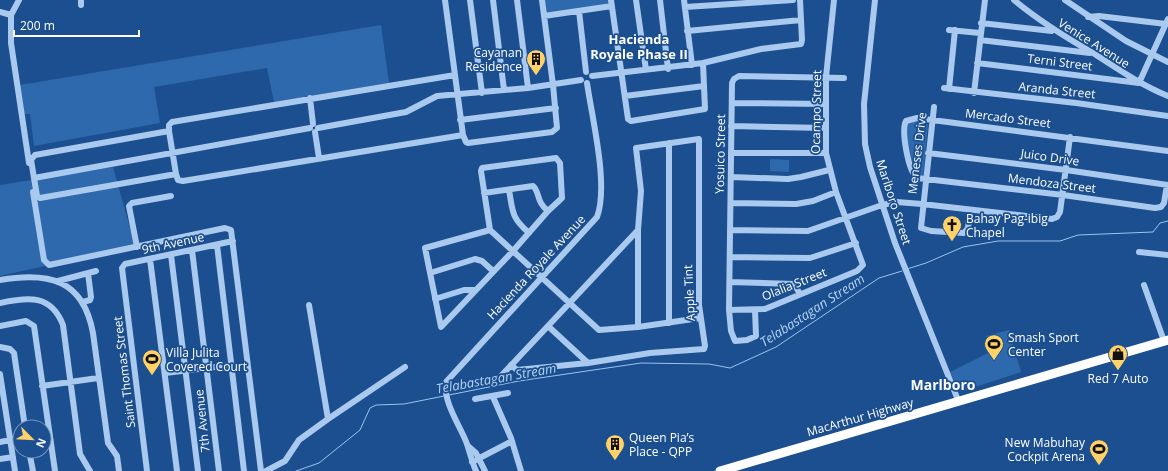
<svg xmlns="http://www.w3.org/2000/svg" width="1168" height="471" viewBox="0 0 1168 471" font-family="'Open Sans',sans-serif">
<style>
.green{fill:#2e69ad}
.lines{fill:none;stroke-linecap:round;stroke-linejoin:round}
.stream{stroke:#9cc4f0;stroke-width:1}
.minor{stroke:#a9c9ee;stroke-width:6}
.highway{stroke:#fff;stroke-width:9}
.labels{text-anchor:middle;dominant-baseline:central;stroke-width:3.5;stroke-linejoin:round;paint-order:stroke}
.street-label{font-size:12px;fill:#fff;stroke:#1b4f8f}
.poi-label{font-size:12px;fill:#fff;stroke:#1b4f8f;text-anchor:start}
.neighbourhood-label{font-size:13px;font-weight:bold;fill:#fff;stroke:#1b4f8f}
.water-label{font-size:13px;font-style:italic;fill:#b5d3f5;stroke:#1b4f8f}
.quarter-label{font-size:14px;font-weight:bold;fill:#fff;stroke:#1b4f8f}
</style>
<rect width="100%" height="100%" fill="#1b4f8f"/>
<!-- green -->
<path class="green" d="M543,0H610L611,7L545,16Z
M381,25L389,83L274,102L267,68L154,87L160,123L34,146L30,114H24L20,85Z
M911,122H923L928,125L923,177L915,173L905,134L907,124Z
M770,159L789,160V172L770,171Z
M113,167L135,246L0,276V185Z
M1009,330L1021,372L960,392L950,372L992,351L986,336Z"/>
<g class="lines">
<!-- stream -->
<path class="stream" d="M907,269L926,263L963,247L998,241H1060L1078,235L1153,232L1160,223L1168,221
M449,395L519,381L641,363L709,364L730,368L776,347L879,278L902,271
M296,471L319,463L360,430L370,408L376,405L404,404L444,396"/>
<!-- minor -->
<path class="minor" d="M19,0L11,15V43L29,163
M81,0V5
M445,0L463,135L466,142L468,143L552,132L557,128L553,85L542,0
M470,0L482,93
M493,0L504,90
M517,0L528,88
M611,0L628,119L631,121L705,109L703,63L761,49L801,44L802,40L800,0
M636,0L646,70
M660,0L668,69
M684,0L692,65
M875,0L864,104L865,144L870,167L895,243L958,400
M1014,0C1039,21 1065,37 1093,53C1118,69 1141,85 1168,96
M1065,0L1126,41L1168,62
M685,7L793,0
M579,11L586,72
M0,12L11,15
M544,16L612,6
M1088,17L1099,16L1166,24
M981,23L1052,31
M949,30L980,33
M687,31L801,20
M980,40L1090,53
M977,63L1139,83L1168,19
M455,75L172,122L169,125V131L35,155L31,160L37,196L40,198L176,174L178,180L183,181L463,135
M592,76L703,63
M944,88L1076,103L1168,116
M949,89L955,30
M974,93L985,0
M625,96L704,86
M310,98L313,124
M732,103L826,104
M934,107L921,228L931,231L964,233L968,228L970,210
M460,120L556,108
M731,126L826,128
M318,128L406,112L437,96L528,88L581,80
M169,131L176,174
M315,132L319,158
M731,153H826
M928,153L1066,170L1168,185
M731,177L788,179L801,177L829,170
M34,178L310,128
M1167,185L1164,203L1161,207L1155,208L1063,195L917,178C908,171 901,130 906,121L917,118L1168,151
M509,190C513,212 511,217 529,233
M33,192L44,260L49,265L225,228L231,230L261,471
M484,193L533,186C540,192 536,202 548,211
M731,203L796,204L813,201L836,192
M490,230L425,248L441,327L513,251L548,211L562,198L560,163L556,158L482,168L481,171L490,230L599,330L638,327L700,318
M638,230V327
M730,230L808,231L882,205L897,202L922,204L1052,219L1057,217L1060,212L1070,137
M217,245L244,471
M137,247L129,206L132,203L171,196
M192,250L219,471
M1139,252L1168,255
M171,255L198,471
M730,257L810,258L856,243
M150,259L177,471
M430,273L475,259L482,261L493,271
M0,280C49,272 83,279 93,333L108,443L117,456L119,471
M58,281L96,271
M730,282L794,284L800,294
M1144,285L1164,341
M435,299L464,290H476
M83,302L90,300L91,297L88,273
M0,303C28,297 51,294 63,325L80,454L90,471
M729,310L765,309L857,271L863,265L836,192L826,153V77L834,0
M755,310L756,336L747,340L735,341L731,331L729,310L732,83L734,79L739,76L844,78
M669,323V143
M0,326L26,321L34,326L55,471
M548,326L588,363
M0,347L10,349L14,353L25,427
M165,373L232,365
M0,374L15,471
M501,376L638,230L641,191L636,148L699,139V305L705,346L704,349L650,353L588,363L517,370L511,365
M42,386L98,378
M493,397L511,438L521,471
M475,399L508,393
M328,419L405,367
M0,442L20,438
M468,446L476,453L485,471
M29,451L33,471
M0,459L13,457
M472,462L512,441
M147,471L122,268L125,264L233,241
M266,471L285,461L299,440L328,419L309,305
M476,471C472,462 470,453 467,444C460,425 443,403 446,382L597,217C609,185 592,118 587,83"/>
<!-- highway -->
<path class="highway" d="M720,471L1168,340"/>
</g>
<!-- icons -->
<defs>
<symbol id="building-pin" viewBox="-11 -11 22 30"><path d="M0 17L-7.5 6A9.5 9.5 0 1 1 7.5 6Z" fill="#ffd166" stroke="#1b4f8f"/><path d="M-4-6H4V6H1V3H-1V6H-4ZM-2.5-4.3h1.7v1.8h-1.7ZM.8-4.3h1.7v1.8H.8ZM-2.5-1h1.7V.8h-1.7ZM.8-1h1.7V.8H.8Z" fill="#111"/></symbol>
<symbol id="church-pin" viewBox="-11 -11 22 30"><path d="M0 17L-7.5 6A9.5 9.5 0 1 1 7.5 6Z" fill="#ffd166" stroke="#1b4f8f"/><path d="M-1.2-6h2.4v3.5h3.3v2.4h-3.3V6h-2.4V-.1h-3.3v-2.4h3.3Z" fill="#111"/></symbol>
<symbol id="stadium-pin" viewBox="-11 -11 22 30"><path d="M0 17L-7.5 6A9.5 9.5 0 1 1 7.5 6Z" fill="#ffd166" stroke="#1b4f8f"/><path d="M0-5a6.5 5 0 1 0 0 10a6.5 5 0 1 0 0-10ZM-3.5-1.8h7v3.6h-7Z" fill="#111"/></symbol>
<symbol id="shop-pin" viewBox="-11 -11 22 30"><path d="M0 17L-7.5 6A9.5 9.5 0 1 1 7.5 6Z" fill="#ffd166" stroke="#1b4f8f"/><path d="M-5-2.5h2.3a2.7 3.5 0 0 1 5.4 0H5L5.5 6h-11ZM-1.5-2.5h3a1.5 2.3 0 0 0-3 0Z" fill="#111"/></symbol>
</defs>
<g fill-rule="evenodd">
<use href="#building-pin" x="525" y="48" width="22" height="30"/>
<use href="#church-pin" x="941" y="214" width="22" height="30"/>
<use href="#stadium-pin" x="983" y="333" width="22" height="30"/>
<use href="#shop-pin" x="1107" y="343" width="22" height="30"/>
<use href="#stadium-pin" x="141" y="348" width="22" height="30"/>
<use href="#building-pin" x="604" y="433" width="22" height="30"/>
<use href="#stadium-pin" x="1088" y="438" width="22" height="30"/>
</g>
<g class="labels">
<!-- street labels -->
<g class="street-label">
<text transform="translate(1094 43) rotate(32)">Venice Avenue</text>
<text transform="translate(1060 62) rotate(7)">Terni Street</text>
<text transform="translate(1057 90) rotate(6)">Aranda Street</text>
<text transform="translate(816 112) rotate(-89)">Ocampo Street</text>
<text transform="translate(1008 118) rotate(7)">Mercado Street</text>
<text transform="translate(917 153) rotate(-83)">Meneses Drive</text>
<text transform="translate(720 154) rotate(-89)">Yosuico Street</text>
<text transform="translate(1050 157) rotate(8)">Juico Drive</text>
<text transform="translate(1052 183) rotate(7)">Mendoza Street</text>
<text transform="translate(894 202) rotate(72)">Marlboro Street</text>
<text transform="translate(173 243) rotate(-12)">9th Avenue</text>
<text transform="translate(536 267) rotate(-47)">Hacienda Royale Avenue</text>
<text transform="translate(794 284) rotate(-22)">Olalia Street</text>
<text transform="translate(689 293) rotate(-93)">Apple Tint</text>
<text transform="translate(124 372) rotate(-97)">Saint Thomas Street</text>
<text transform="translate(860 417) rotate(-16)">MacArthur Highway</text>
<text transform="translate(202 421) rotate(-96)">7th Avenue</text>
</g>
<!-- poi labels -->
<g class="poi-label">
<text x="522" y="52" text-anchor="end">Cayanan<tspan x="522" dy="14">Residence</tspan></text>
<text x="966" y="218">Bahay Pag-ibig<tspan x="966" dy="14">Chapel</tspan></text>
<text x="1008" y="337">Smash Sport<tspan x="1008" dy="14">Center</tspan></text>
<text x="166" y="352">Villa Julita<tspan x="166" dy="14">Covered Court</tspan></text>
<text x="1118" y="378" text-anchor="middle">Red 7 Auto</text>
<text x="629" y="437">Queen Pia’s<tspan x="629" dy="14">Place - QPP</tspan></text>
<text x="1085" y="442" text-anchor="end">New Mabuhay<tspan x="1085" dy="14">Cockpit Arena</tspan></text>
</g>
<!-- neighbourhood labels -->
<g class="neighbourhood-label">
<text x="639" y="39">Hacienda<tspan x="639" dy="15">Royale Phase II</tspan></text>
</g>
<!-- water labels -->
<g class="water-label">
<text transform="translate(812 310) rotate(-33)">Telabastagan Stream</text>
<text transform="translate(496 378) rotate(-10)">Telabastagan Stream</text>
</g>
<!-- quarter labels -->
<g class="quarter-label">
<text x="943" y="384">Marlboro</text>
</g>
</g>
<!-- north arrow -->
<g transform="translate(32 439) rotate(114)"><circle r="19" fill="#1b4f8f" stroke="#7695bc"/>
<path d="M0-3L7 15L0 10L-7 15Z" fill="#ffd166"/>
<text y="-6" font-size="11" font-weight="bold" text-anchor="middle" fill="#ffffff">N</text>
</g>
<!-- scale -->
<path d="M14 30v6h125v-6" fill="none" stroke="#ffffff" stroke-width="2"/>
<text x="20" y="30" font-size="12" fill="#ffffff" stroke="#1b4f8f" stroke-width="3" paint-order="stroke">200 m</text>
</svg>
